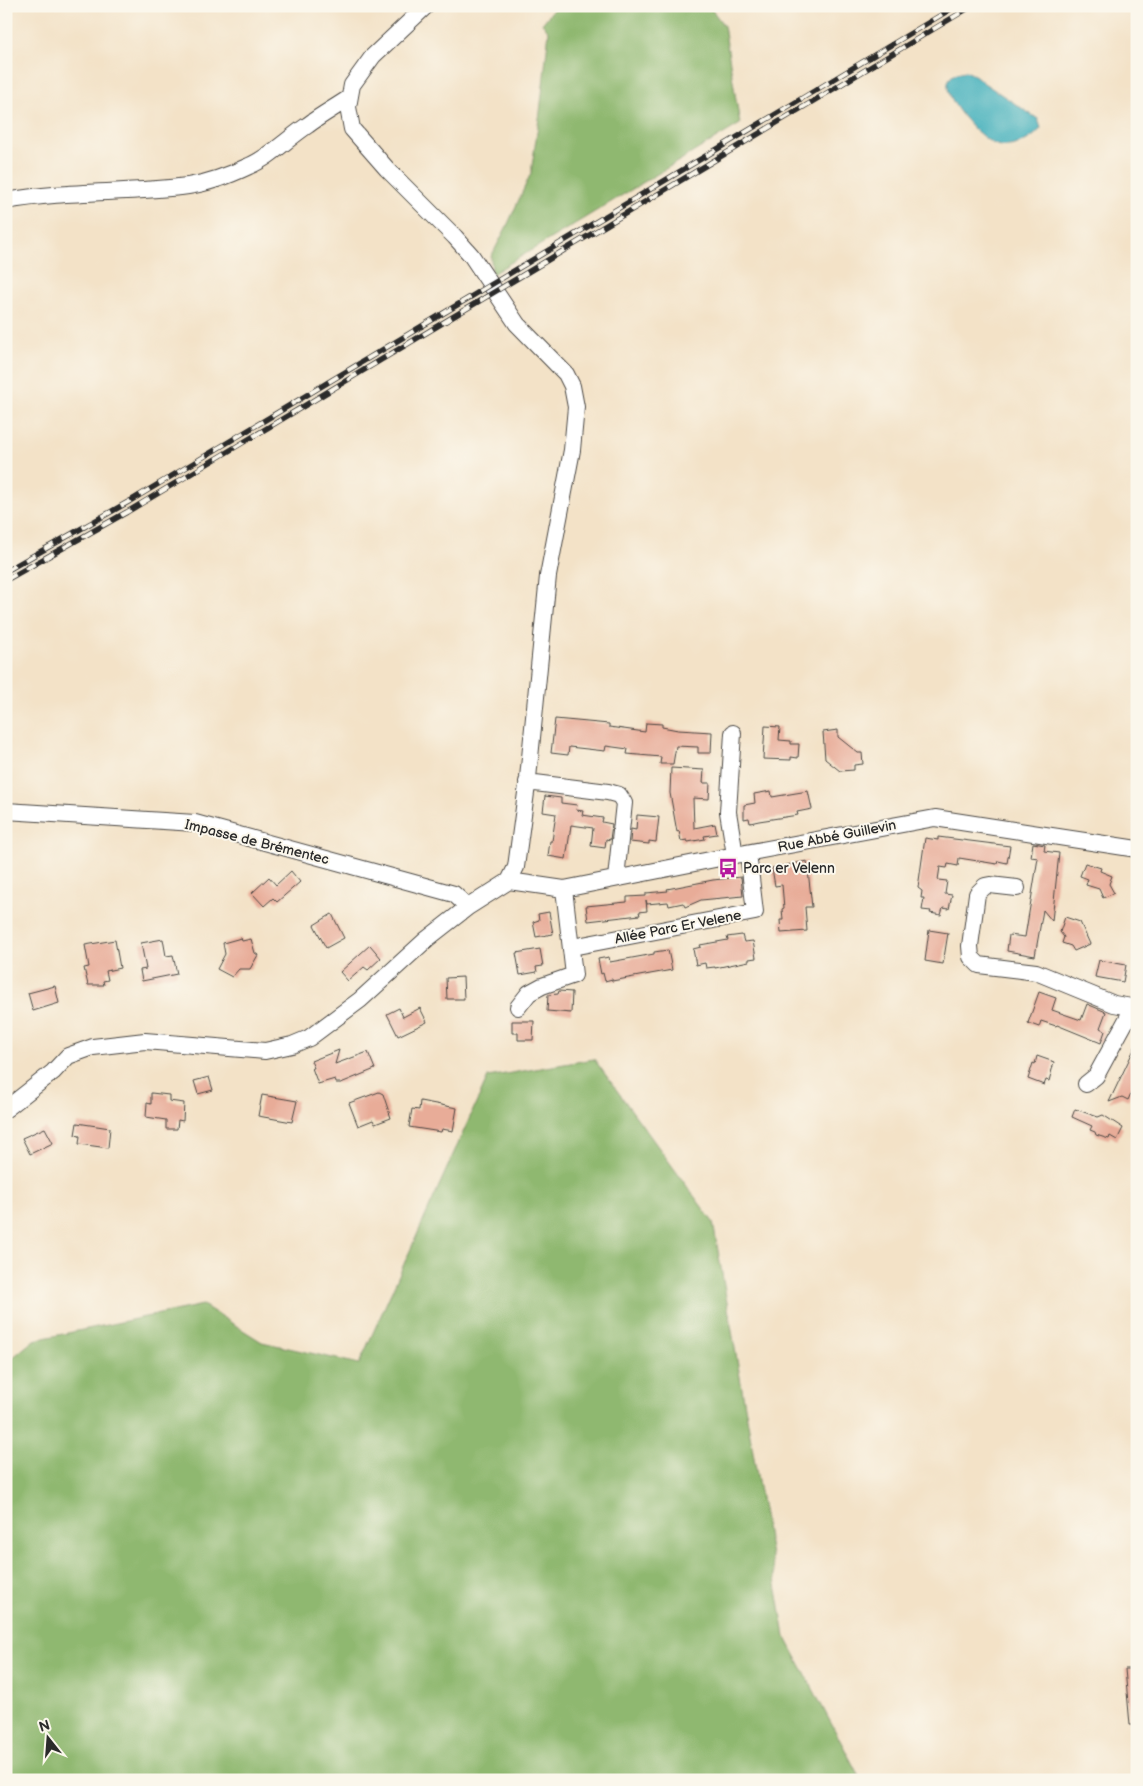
<svg xmlns="http://www.w3.org/2000/svg" width="1143" height="1786" viewBox="0 0 1143 1786" font-family="'Balsamiq Sans',sans-serif">
<style>
.forest{fill:#8fb86f;stroke:#5d724d}
.water{fill:#3fafbb;stroke:#356d73}
.building{fill:#e8ac98}
.lines{fill:none;stroke-linecap:round;stroke-linejoin:round}
.minor-casing{stroke:#494642;stroke-width:18}
.minor{stroke:#fff;stroke-width:16}
.rail-casing{stroke:#2b2b2b;stroke-width:5.5}
.rail{stroke:#fbf7ec;stroke-width:4;stroke-dasharray:11;stroke-linecap:butt}
.labels{text-anchor:middle;dominant-baseline:central;stroke-width:4;stroke-linejoin:round;paint-order:stroke}
.street-label{font-size:14px;fill:#2b2b2b;stroke:#fbf7ec}
.poi-label{font-size:14px;fill:#2b2b2b;stroke:#fbf7ec;text-anchor:start}
</style>
<rect width="100%" height="100%" fill="#fbf7ec"/>
<filter id="ink" filterUnits="userSpaceOnUse"><feTurbulence type="fractalNoise" baseFrequency=".02" numOctaves="2"/><feDisplacementMap in="SourceGraphic" scale="10" xChannelSelector="R" yChannelSelector="G"/><feConvolveMatrix kernelMatrix="1 2 1 2 8 2 1 2 1" color-interpolation-filters="sRGB"/></filter>
<filter id="wash" filterUnits="userSpaceOnUse"><feTurbulence type="fractalNoise" baseFrequency=".0096" numOctaves="4" result="noise"/><feDisplacementMap in="SourceGraphic" scale="20" xChannelSelector="R" yChannelSelector="G"/><feGaussianBlur stdDeviation="1.12" result="paint"/><feColorMatrix in="noise" values="0 0 0 0 0 0 0 0 0 0 0 0 0 0 0 0 0 1.4 0 .05"/><feComposite in="paint" operator="in"/></filter>
<g filter="url(#wash)">
<rect width="100%" height="100%" fill="#f3e2c7"/>
<!-- forest -->
<path class="forest" d="M556,6H709L724,26L740,124L492,274L491,257L507,226L531,173L540,112L549,31L542,24Z
M594,1059L713,1222L785,1636L861,1780H6V1363L34,1340L203,1305L262,1342L359,1364L488,1077Z"/>
<!-- water -->
<path class="water" d="M966,71L976,76L984,83L1038,119L1041,128C1033,139 1015,148 1000,146C983,143 945,102 948,83C949,75 958,72 966,71Z"/>
<g id="blocks">
<!-- building -->
<path class="building" d="M555,719L609,724V727L645,732L646,723L662,724V727L678,730L712,732L711,753H698V747L676,746L673,764H660L661,757L627,754L628,749L606,746L605,751L569,747L568,755L551,753Z
M765,726L780,727L779,740L791,741V744H799L798,758L791,757V760L763,759Z
M838,730V737L858,753H862L863,764L854,765V770L840,771L825,759L823,732Z
M671,768L704,770L703,783H710L709,799L693,798L694,828L715,824L717,834L704,836L705,839L688,842L687,840L681,841L679,831L677,832L670,793Z
M771,791L772,797L808,791L812,809L797,812L798,815L759,821L750,823L749,818L744,819V805L755,803L754,794Z
M545,796L561,798V803L577,805L576,810L583,811L582,815L603,818L602,822L612,824L610,840L606,839L605,848L591,846L593,828L571,825L566,859L548,856L550,841H552L556,814L543,812Z
M637,815L659,817L656,842L649,841V844L630,842L631,829L636,830Z
M938,837L1010,846L1007,863L998,861L997,864L959,858L958,866L948,864L947,868L940,867L938,880L947,881L945,894L952,895L949,909L943,908L941,915L930,913L931,911L922,910L924,898H921L922,891L918,888L925,838L938,840Z
M1033,843L1045,845L1044,851L1059,853L1052,921L1043,910L1035,956L1007,951L1009,935L1025,937L1038,858L1031,857Z
M807,861L812,907H805L807,931L781,933L780,920H783L782,909L784,908L782,885L775,886L772,868Z
M1085,863L1101,868L1100,871L1112,876L1109,884L1114,893L1103,898L1099,889L1086,885L1088,879L1080,876Z
M291,871L300,882L277,902L273,898L264,906L252,893L269,877L276,885Z
M741,877L743,896L701,900L685,907L683,903L669,906L668,902L647,904L646,900L647,911L639,912L640,915L588,921L586,906L627,902V897L646,896V893L668,891L667,889L713,880Z
M549,912L553,934L536,937L533,922L539,920L538,914Z
M332,914L344,938L326,948L314,925Z
M1065,917L1080,922L1090,944L1074,951L1071,946L1062,943L1064,937L1060,932Z
M929,930L948,933L943,964L925,961Z
M742,935L744,942L753,941L756,958L749,959V961L715,968V967L706,968L705,963L696,965L693,949L701,947L700,945L728,940L727,937Z
M241,938L242,941L251,939L255,953L258,955L250,969H239L232,977L217,969L225,954L223,943Z
M163,939L166,956L173,955L177,974L142,981L140,970L146,969L141,943Z
M115,940L120,968L106,971L108,980L103,981L104,985H88L84,968L89,967L85,945Z
M370,945L381,958L368,970L364,967L348,981L340,972Z
M540,949L543,966L536,967L537,972L520,975L516,953Z
M668,950L672,970L612,981V979L605,981L603,973L601,974L598,959L609,957L610,962L654,954V952Z
M1099,960L1126,965L1123,982L1095,977Z
M463,977L464,999H447L446,978Z
M55,986L59,1003L33,1011L28,993Z
M559,991L572,992L571,1013L547,1011L548,995L558,994Z
M1039,992L1056,998L1052,1010L1081,1020L1087,1004L1106,1012L1100,1028L1105,1031L1101,1043L1057,1025L1056,1026L1041,1021L1039,1027L1028,1023Z
M399,1008L403,1017L420,1008L427,1022L398,1036L387,1014Z
M512,1021H534L533,1040H518V1033H512Z
M1137,1043V1088L1133,1089L1128,1100L1122,1097L1109,1102Z
M339,1050L335,1064L368,1052L375,1069L341,1083H336L335,1079L318,1084L312,1068H314L311,1061Z
M1037,1056L1054,1062L1049,1081L1046,1080L1044,1085L1028,1079L1033,1063L1035,1064Z
M209,1077L213,1090L198,1094L194,1081Z
M379,1092L383,1094L391,1118L375,1124L373,1120L358,1126L349,1103Z
M151,1093L169,1095V1101L184,1103L183,1121L178,1120L177,1129H166V1120L146,1117L147,1103L151,1104Z
M262,1095L297,1101L292,1122L258,1116Z
M420,1101L457,1108L453,1131L442,1129L441,1132L409,1127L412,1109L419,1110Z
M1075,1109L1098,1117L1103,1115L1123,1128L1117,1140L1110,1136L1109,1139L1096,1135L1095,1132L1090,1130L1092,1126L1072,1117Z
M77,1123L110,1128L108,1148L79,1144L80,1136L75,1135Z
M45,1128L53,1143L30,1154L22,1138Z
M1125,1669H1137V1725H1130Z"/>
</g>
</g>
<g filter="url(#ink)">
<use href="#blocks" fill-opacity="0" stroke="#494642" stroke-width="1"/>
<g class="lines">
<defs>
<path id="minor" d="M6,201C66,190 127,194 188,186C209,183 230,175 249,166C271,157 288,138 308,125C321,115 336,107 349,98
M733,733L728,812L735,855
M527,782L608,792L619,795L624,803L616,878
M6,811L195,823L454,894L468,907
M509,881L564,889L735,855L935,818L1137,849
M1017,888L990,885L985,886L977,894L970,946L971,957L979,965L1036,972L1114,1004L1137,1008
M572,947L755,912L748,853
M518,1007L529,993L542,986L574,975L564,889
M1086,1084L1096,1076L1133,1008
M6,1109L53,1072L68,1056L93,1047L145,1041L265,1051L292,1045L309,1038L360,1000L427,939L468,907L509,881L516,867L528,778L548,576L572,450L576,407L572,386L566,374L517,324L471,255L455,237L387,169L352,129L348,107L352,85L373,56L426,6"/>
</defs>
<!-- minor casing -->
<use href="#minor" class="minor-casing"/>
<!-- minor -->
<use href="#minor" class="minor"/>
<defs>
<path id="rail" d="M6,571L130,501L956,6
M6,580L127,512L972,6"/>
</defs>
<!-- rail casing -->
<use href="#rail" class="rail-casing"/>
<!-- rail -->
<use href="#rail" class="rail"/>
</g>
</g>
<!-- icons -->
<defs>
<symbol id="bus-bare" viewBox="-9 -9 18 18"><path d="M-5-6H5V4H4V6H2V4H-2V6H-4V4H-5ZM-3.5-4V0h7V-4ZM-3.5 1.2v1.5H-2V1.2ZM2 1.2v1.5H3.5V1.2Z" fill="#b5179e" stroke="#fbf7ec" stroke-width="2.5" paint-order="stroke"/></symbol>
</defs>
<g fill-rule="evenodd">
<use href="#bus-bare" x="714" y="854" width="28" height="28"/>
</g>
<g class="labels">
<!-- street labels -->
<g class="street-label">
<text transform="translate(837 836) rotate(-11)">Rue Abbé Guillevin</text>
<text transform="translate(257 842) rotate(14)">Impasse de Brémentec</text>
<text transform="translate(678 927) rotate(-11)">Allée Parc Er Velene</text>
</g>
<!-- poi labels -->
<g class="poi-label">
<text x="743" y="868">Parc er Velenn</text>
</g>
</g>
<!-- margin -->
<rect width="1143" height="1786" fill="none" stroke="#fbf7ec" stroke-width="25"/>
<!-- north arrow -->
<g transform="translate(48 1738) rotate(343)" stroke="#fbf7ec" stroke-width="4" paint-order="stroke">
<path d="M0-4L9 19L0 12L-9 19Z" fill="#2b2b2b"/>
<text y="-8" font-size="14" font-weight="bold" text-anchor="middle" fill="#2b2b2b">N</text>
</g>
</svg>
